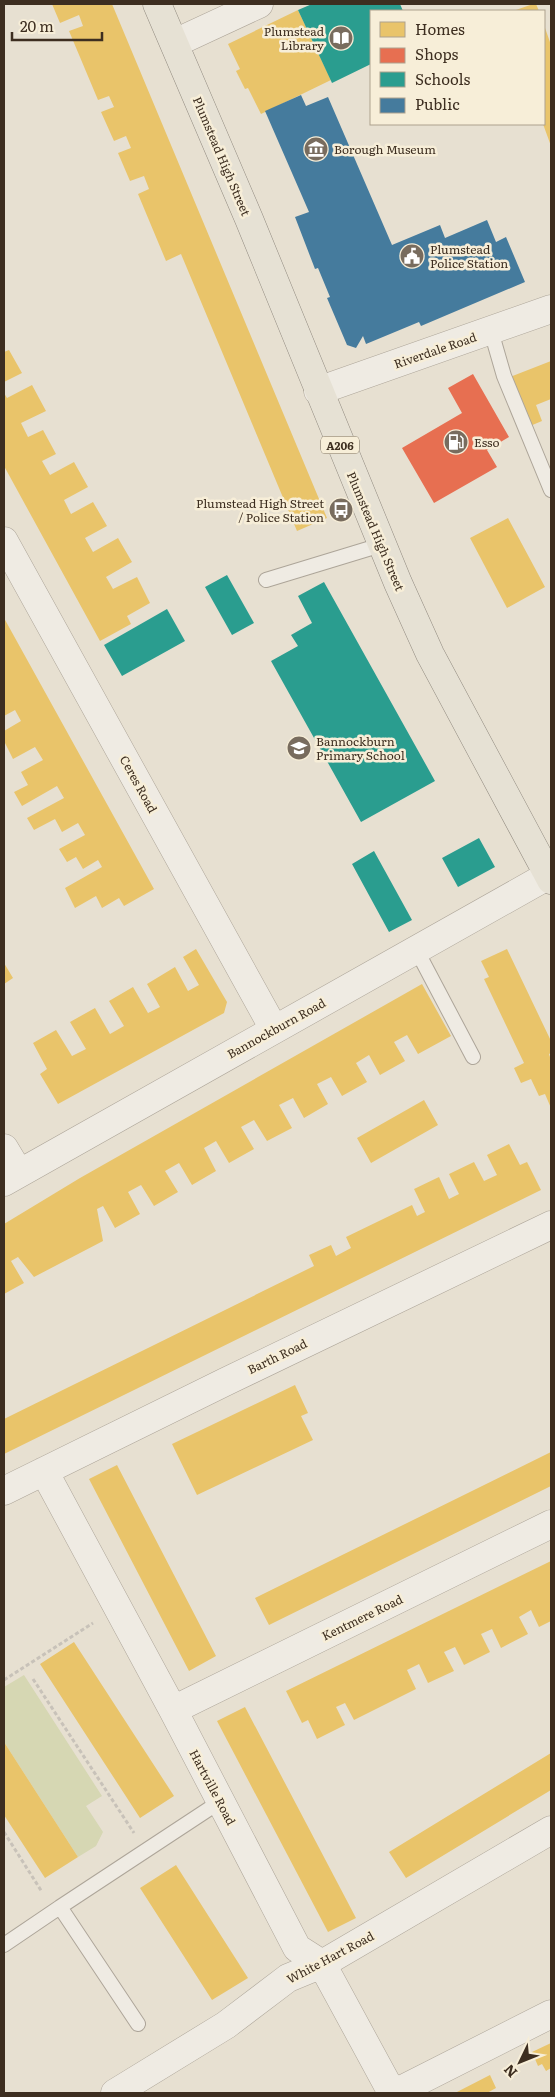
<svg xmlns="http://www.w3.org/2000/svg" width="555" height="2097" viewBox="0 0 555 2097" font-family="Literata,serif">
<style>
.green{fill:#d6d7b3}
.homes{fill:#e9c46a}
.shops{fill:#e76f51}
.schools{fill:#2a9d8f}
.public{fill:#457b9d}
.lines{fill:none;stroke-linecap:round;stroke-linejoin:round}
.lane-casing{stroke:#ada599;stroke-width:16}
.street-casing{stroke:#ada599;stroke-width:29}
.primary-casing{stroke:#928b80;stroke-width:29}
.path{stroke:#c8c2b9;stroke-width:3;stroke-dasharray:4 2.5;stroke-linecap:butt}
.lane{stroke:#efebe3;stroke-width:14}
.street{stroke:#efebe3;stroke-width:28}
.primary{stroke:#e6e1d4;stroke-width:28}
.labels{text-anchor:middle;dominant-baseline:central;stroke-width:5;stroke-linejoin:round;paint-order:stroke}
.shield{fill:#f7eed8;stroke:#756857;stroke-width:1}
.shield-label{font-size:11px;font-weight:bold;fill:#3d2e20}
.poi-label{font-size:12px;fill:#3d2e20;stroke:#f7eed8;text-anchor:start}
.street-label{font-size:12px;fill:#3d2e20;stroke:#f7eed8}
</style>
<rect width="100%" height="100%" fill="#e7e0d1"/>
<!-- green -->
<path class="green" d="M24,1675L102,1796L86,1806L103,1832L96,1846L78,1857L4,1742V1687Z"/>
<!-- homes -->
<path class="homes" d="M52,4H112L327,518L297,531L181,254L166,261L138,194L149,189L144,176L130,181L118,153L131,148L126,136L114,141L101,112L114,107L109,96L98,100L69,31L83,26L79,15L60,23Z
M533,4H536L539,11H513Z
M298,10L331,80L261,114L248,88L245,89L236,71L240,69L228,44Z
M544,25L551,45V146L543,124Z
M9,350L22,373L4,382V352Z
M551,361V399L536,405L542,421L530,426L510,377Z
M32,385L46,411L21,423L28,437L43,430L56,454L42,461L50,475L74,462L88,487L64,500L71,514L93,502L107,526L85,538L93,552L118,538L132,562L106,577L113,589L137,577L150,603L127,616L131,624L100,641L4,466V393L7,398Z
M508,518L545,587L507,608L470,538Z
M4,618L154,889L124,906L119,898L102,908L96,896L75,908L65,888L102,867L98,860L83,869L76,857L67,862L59,849L85,835L78,823L62,832L55,819L34,830L27,818L64,798L57,786L22,806L14,792L28,785L21,772L43,760L35,747L13,759L4,741V731L21,721L15,710L4,716Z
M196,949L227,1002L224,1013L58,1104L40,1074L47,1069L33,1043L56,1030L72,1056L86,1049L70,1022L95,1008L110,1034L124,1026L109,1001L133,987L148,1013L160,1007L147,984L175,967L188,991L199,985L183,957Z
M507,949L551,1041V1053L549,1054L551,1060V1108L545,1094L539,1096L531,1079L521,1083L514,1068L524,1063L484,979L489,977L481,961Z
M4,963L13,978L4,984Z
M422,984L451,1036L418,1054L407,1035L394,1042L405,1061L380,1075L369,1055L356,1063L367,1082L342,1096L331,1077L317,1084L328,1104L304,1118L293,1098L279,1105L292,1128L267,1141L254,1120L241,1127L254,1149L229,1163L216,1141L204,1148L216,1171L192,1185L179,1163L165,1171L178,1192L154,1206L141,1185L128,1192L140,1214L115,1228L103,1206L97,1209L103,1241L34,1277L18,1257L11,1261L24,1283L4,1294V1224L80,1178Z
M424,1100L438,1125L371,1163L357,1138Z
M509,1144L520,1165L527,1162L541,1190L4,1454V1419L314,1266L309,1255L331,1245L336,1256L351,1248L346,1237L412,1205L417,1216L425,1212L414,1189L439,1177L449,1199L459,1194L449,1174L474,1162L484,1181L497,1175L487,1155Z
M295,1385L308,1413L301,1416L313,1440L197,1495L172,1444Z
M551,1452V1486L269,1625L255,1598Z
M117,1465L216,1656L189,1671L89,1479Z
M551,1561V1621L539,1627L531,1610L519,1617L528,1634L501,1648L492,1629L481,1634L490,1652L464,1665L455,1647L444,1652L454,1671L428,1683L419,1664L407,1670L416,1689L354,1720L345,1703L336,1707L345,1725L317,1739L308,1720L302,1723L286,1691Z
M74,1642L174,1796L140,1818L40,1664Z
M245,1707L356,1918L328,1932L217,1721Z
M4,1742L78,1857L45,1878L4,1815Z
M551,1753V1790L406,1878L389,1852Z
M176,1865L248,1978L212,2000L140,1888Z
M551,2043V2068L546,2071L542,2064L538,2066L532,2052Z
M490,2075L496,2088L487,2093H455Z"/>
<!-- shops -->
<path class="shops" d="M473,374L509,437L487,450L497,467L434,503L402,448L462,413L448,388Z"/>
<!-- schools -->
<path class="schools" d="M312,4H400L403,11H371V64L332,83L298,10Z
M227,575L254,623L232,635L205,587Z
M324,582L435,781L361,822L271,661L298,646L291,635L312,623L298,596Z
M167,609L185,641L122,676L104,645Z
M479,838L495,867L458,887L442,858Z
M374,851L412,920L389,932L352,864Z"/>
<!-- public -->
<path class="public" d="M301,95L306,106L328,97L392,245L440,225L445,238L487,220L496,242L506,237L525,282L421,326L419,322L366,344L363,336L356,348L347,345L327,298L330,297L318,268L315,269L295,217L309,212L265,111Z"/>
<g class="lines">
<defs>
<path id="lane" d="M491,331L504,376L551,490
M266,580L381,545
M416,949L473,1057
M4,1945L60,1907
M138,2024L60,1907L221,1801"/>
<path id="street" d="M175,43L259,4
M318,391L551,309
M4,541L274,1029
M4,1148L19,1173
M4,1182L549,875
M44,1471L173,1710L297,1948L322,1964L392,2093
M4,1491L225,1382L551,1225
M173,1710L551,1524
M115,2093L226,2025L288,1978L322,1964L551,1830
M395,2093L551,2014"/>
<path id="primary" d="M157,4L249,219L398,583L430,654L551,880"/>
</defs>
<!-- lane casing -->
<use href="#lane" class="lane-casing"/>
<!-- street casing -->
<use href="#street" class="street-casing"/>
<!-- primary casing -->
<use href="#primary" class="primary-casing"/>
<!-- path -->
<path class="path" d="M33,1679L134,1833
M4,1680L93,1623
M4,1832L42,1892"/>
<!-- lane -->
<use href="#lane" class="lane"/>
<!-- street -->
<use href="#street" class="street"/>
<!-- primary -->
<use href="#primary" class="primary"/>
</g>
<!-- icons -->
<defs>
<symbol id="library-disc" viewBox="-11 -11 22 22"><circle r="9.5" fill="#786c5e" stroke="#f7eed8"/><path d="M-6-4Q-3-5.5-.7-3.5V5Q-3 3-6 4ZM6-4Q3-5.5 .7-3.5V5Q3 3 6 4Z" fill="#fff"/></symbol>
<symbol id="museum-disc" viewBox="-11 -11 22 22"><circle r="9.5" fill="#786c5e" stroke="#f7eed8"/><path d="M0-6L6-3V-2H-6V-3ZM-5-1h2V3h-2ZM-1-1h2V3h-2ZM3-1h2V3H3ZM-6 4H6V6H-6Z" fill="#fff"/></symbol>
<symbol id="civic-disc" viewBox="-11 -11 22 22"><circle r="9.5" fill="#786c5e" stroke="#f7eed8"/><path d="M-.6-6.5H3V-4.5H.6V-3L4-1V1h2V6H-6V1h2V-1L-.6-3ZM-1.2 2.5V6h2.4V2.5Z" fill="#fff"/></symbol>
<symbol id="fuel-disc" viewBox="-11 -11 22 22"><circle r="9.5" fill="#786c5e" stroke="#f7eed8"/><path d="M-5.5-6h7V0h2V4h1.3V-2.5L3-4.5l.8-.8L6-3V5H2.5V1h-1V6h-7ZM-4.2-4.7v3.2H.2V-4.7Z" fill="#fff"/></symbol>
<symbol id="bus-disc" viewBox="-11 -11 22 22"><circle r="9.5" fill="#786c5e" stroke="#f7eed8"/><path d="M-5-6H5V4H4V6H2V4H-2V6H-4V4H-5ZM-3.5-4V0h7V-4ZM-3.5 1.2v1.5H-2V1.2ZM2 1.2v1.5H3.5V1.2Z" fill="#fff"/></symbol>
<symbol id="school-disc" viewBox="-11 -11 22 22"><circle r="9.5" fill="#786c5e" stroke="#f7eed8"/><path d="M0-5L7-2L0 1L-7-2ZM-4 1L0 2.5L4 1V4Q0 6-4 4Z" fill="#fff"/></symbol>
</defs>
<g fill-rule="evenodd">
<use href="#library-disc" x="327" y="24" width="28" height="28"/>
<use href="#museum-disc" x="302" y="135" width="28" height="28"/>
<use href="#civic-disc" x="398" y="242" width="28" height="28"/>
<use href="#fuel-disc" x="442" y="428" width="28" height="28"/>
<use href="#bus-disc" x="327" y="496" width="28" height="28"/>
<use href="#school-disc" x="285" y="734" width="28" height="28"/>
</g>
<g class="labels">
<!-- shield labels -->
<rect class="shield" x="321" y="436.5" width="38" height="17" rx="4"/>
<g class="shield-label">
<text x="340" y="445">A206</text>
</g>
<!-- poi labels -->
<g class="poi-label">
<text x="324" y="31" text-anchor="end">Plumstead<tspan x="324" dy="14">Library</tspan></text>
<text x="334" y="149">Borough Museum</text>
<text x="430" y="249">Plumstead<tspan x="430" dy="14">Police Station</tspan></text>
<text x="474" y="442">Esso</text>
<text x="324" y="503" text-anchor="end">Plumstead High Street<tspan x="324" dy="14">/ Police Station</tspan></text>
<text x="316" y="741">Bannockburn<tspan x="316" dy="14">Primary School</tspan></text>
</g>
<!-- street labels -->
<g class="street-label">
<text transform="translate(222 156) rotate(67)">Plumstead High Street</text>
<text transform="translate(435 350) rotate(-19)">Riverdale Road</text>
<text transform="translate(376 531) rotate(67)">Plumstead High Street</text>
<text transform="translate(139 784) rotate(61)">Ceres Road</text>
<text transform="translate(276 1028) rotate(-29)">Bannockburn Road</text>
<text transform="translate(277 1356) rotate(-26)">Barth Road</text>
<text transform="translate(362 1617) rotate(-26)">Kentmere Road</text>
<text transform="translate(213 1787) rotate(62)">Hartville Road</text>
<text transform="translate(330 1957) rotate(-28)">White Hart Road</text>
</g>
</g>
<!-- border -->
<rect width="555" height="2097" fill="none" stroke="#3d2e20" stroke-width="10"/>
<!-- legend -->
<rect x="370" y="10" width="175" height="115" fill="#f7eed8" stroke="#ada18e"/>
<rect x="380" y="22" width="25" height="15" fill="#e9c46a" stroke="#ada18e"/>
<text x="415" y="35" font-size="15" fill="#3d2e20">Homes</text>
<rect x="380" y="48" width="25" height="15" fill="#e76f51" stroke="#ada18e"/>
<text x="415" y="60" font-size="15" fill="#3d2e20">Shops</text>
<rect x="380" y="72" width="25" height="15" fill="#2a9d8f" stroke="#ada18e"/>
<text x="415" y="85" font-size="15" fill="#3d2e20">Schools</text>
<rect x="380" y="98" width="25" height="15" fill="#457b9d" stroke="#ada18e"/>
<text x="415" y="110" font-size="15" fill="#3d2e20">Public</text>
<!-- north arrow -->
<g transform="translate(520 2062) rotate(227)" stroke="#f7eed8" stroke-width="4" paint-order="stroke">
<path d="M0-4L9 19L0 12L-9 19Z" fill="#3d2e20"/>
<text y="-8" font-size="14" font-weight="bold" text-anchor="middle" fill="#3d2e20">N</text>
</g>
<!-- scale -->
<path d="M12 32v8h90v-8" fill="none" stroke="#3d2e20" stroke-width="2.5"/>
<text x="20" y="32" font-size="15" fill="#3d2e20" stroke="#f7eed8" stroke-width="4" paint-order="stroke">20 m</text>
</svg>
